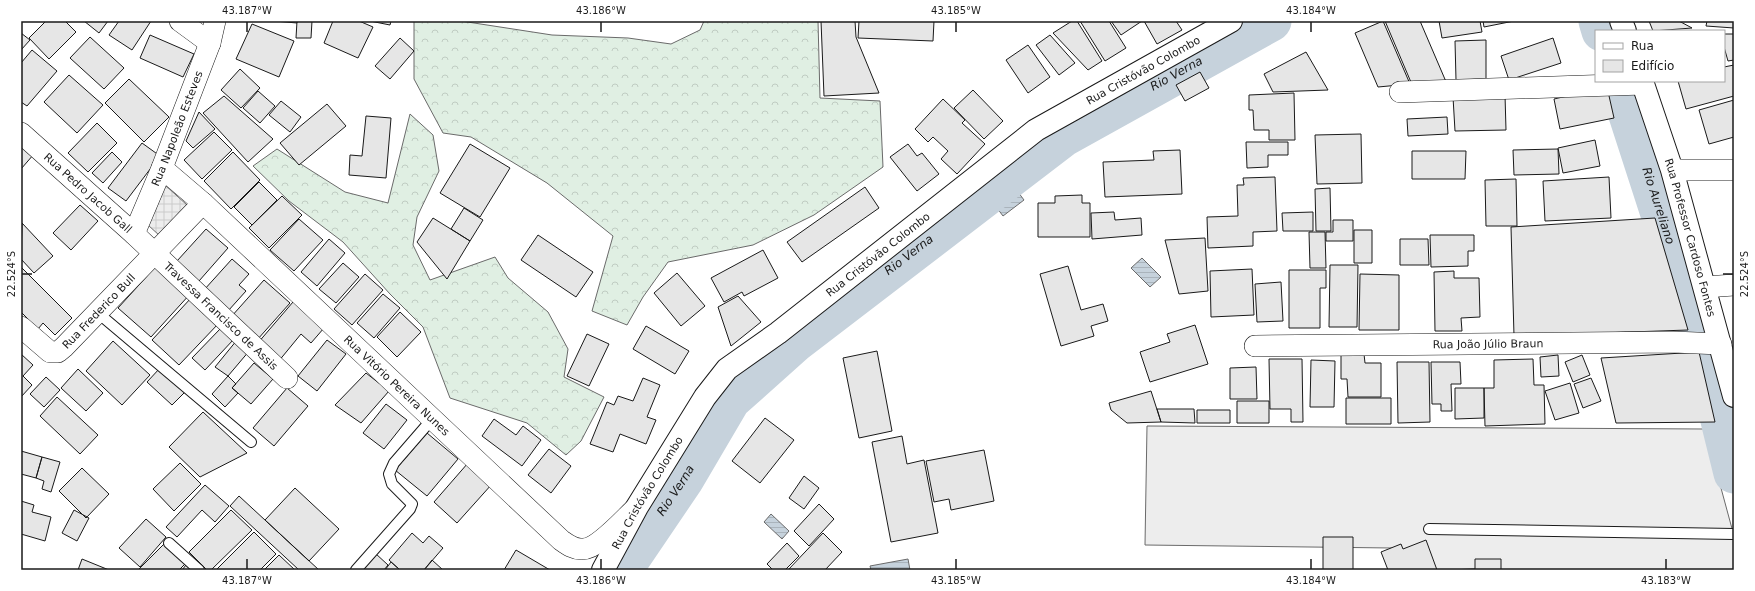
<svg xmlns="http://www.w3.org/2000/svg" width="1755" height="591" viewBox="0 0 1755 591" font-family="'DejaVu Sans',sans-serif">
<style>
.forest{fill:url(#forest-crowns);stroke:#6a6a6a}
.parking{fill:#ededed;stroke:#6a6a6a}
.plaza{fill:url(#plaza-grid);stroke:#6a6a6a}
.water{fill:url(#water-rules);stroke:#6a6a6a}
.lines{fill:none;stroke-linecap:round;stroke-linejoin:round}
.river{stroke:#c6d2dc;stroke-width:41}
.building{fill:#e6e6e6;stroke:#1a1a1a}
.lane-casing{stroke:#1a1a1a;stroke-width:12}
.street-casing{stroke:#1a1a1a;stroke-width:22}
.secondary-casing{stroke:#1a1a1a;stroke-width:24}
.lane{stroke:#fff;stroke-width:10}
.street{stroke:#fff;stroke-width:21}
.secondary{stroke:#fff;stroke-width:22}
.ticks{fill:none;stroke:#1a1a1a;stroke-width:1.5}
.labels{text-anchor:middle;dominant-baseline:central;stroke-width:3;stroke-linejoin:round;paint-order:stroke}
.street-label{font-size:11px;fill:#1a1a1a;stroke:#fff}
.water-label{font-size:12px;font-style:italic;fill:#1a1a1a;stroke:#fff}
.neatline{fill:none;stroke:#1a1a1a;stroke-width:1.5}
.ticks-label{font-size:10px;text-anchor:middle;fill:#1a1a1a}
</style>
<defs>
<pattern id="forest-crowns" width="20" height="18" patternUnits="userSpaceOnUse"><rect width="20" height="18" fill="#e0efe3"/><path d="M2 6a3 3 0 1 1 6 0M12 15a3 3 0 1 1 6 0" fill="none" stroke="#c0ccc2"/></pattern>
<pattern id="plaza-grid" width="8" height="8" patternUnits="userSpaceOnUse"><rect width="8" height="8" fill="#ededed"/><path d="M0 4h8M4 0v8" fill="none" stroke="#cbcbcb"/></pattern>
<pattern id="water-rules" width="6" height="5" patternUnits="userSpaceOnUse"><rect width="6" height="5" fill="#c6d2dc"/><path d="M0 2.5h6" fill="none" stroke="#aab4bc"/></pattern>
</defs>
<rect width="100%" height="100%" fill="#fff"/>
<!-- forest -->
<path class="forest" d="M414,21H461L552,35L628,38L671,44L700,30L704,21H818L820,98L880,101L883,167L814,215L753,245L668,262L643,297L627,325L592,311L613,236L547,183L471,137L443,133L414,79Z
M410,114L433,135L439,171L417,217L413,245L430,280L495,257L508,278L548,312L568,349L564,377L604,397L581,441L566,455L527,423L450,398L423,327L390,294L343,242L289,201L253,166L277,149L345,192L388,203Z"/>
<!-- parking -->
<path class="parking" d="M1147,426L1705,429L1734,536V570H1392V548L1145,545Z"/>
<!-- plaza -->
<path class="plaza" d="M165,185L187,205L160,236L148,225Z"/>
<!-- water -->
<path class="water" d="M1015,188L1024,200L1003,216L994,204Z
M1142,258L1161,277L1150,287L1131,268Z
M771,514L789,531L782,539L764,522Z
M908,559L910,570H871L870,566Z"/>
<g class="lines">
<!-- river -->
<g class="river">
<path d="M1599,21L1602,31"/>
<path id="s1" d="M1618,81L1699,331L1734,473"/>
<path id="s2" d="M622,570L683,480L730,400L795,342L1064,136L1271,21"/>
</g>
</g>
<!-- building -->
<path class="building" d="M46,21H65L76,32L49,59L29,38Z
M84,21H108L99,33Z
M119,21H151L132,50L109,35Z
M275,21H297V23Z
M297,21H312L311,38H296Z
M333,21H359L373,27L358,58L324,43Z
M370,21H391L390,25Z
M821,21H855L856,37L879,93L824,96Z
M859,21H934L933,41L858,38Z
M1072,21H1077L1102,61L1088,70L1053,33Z
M1080,21H1109L1126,48L1105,61Z
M1111,21H1142L1121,35Z
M1144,21H1176L1182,30L1157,44Z
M1383,21L1410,84L1378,87L1355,33Z
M1385,21H1420L1447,84L1413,87Z
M1439,21H1480L1482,32L1442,38Z
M1483,21H1514L1484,27Z
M1649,21H1679L1692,28L1653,31Z
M1707,21H1734V28L1706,26Z
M252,24L294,41L279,77L236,59Z
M21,33L30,40L21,50Z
M1724,34H1734V60L1728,61L1724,47Z
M150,35L194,54L183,77L140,58Z
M1050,35L1075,63L1059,75L1036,45Z
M90,37L124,68L104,89L70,58Z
M400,38L414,51L390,79L375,66Z
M1553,38L1561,63L1509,80L1501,56Z
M1486,40V79L1456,80L1455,41Z
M1028,45L1050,77L1028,93L1006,60Z
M32,50L57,71L27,106L21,102V63Z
M1306,52L1328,90L1273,92L1264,74Z
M1734,65V96L1686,109L1678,81H1724V67Z
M240,69L260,88L241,108L221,90Z
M1200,72L1209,88L1185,101L1176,85Z
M69,75L103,105L77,133L44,102Z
M129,79L169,117L144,142L105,103Z
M1607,87L1614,118L1560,129L1554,99Z
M973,90L1003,121L984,139L954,108Z
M258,91L275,106L260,123L243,108Z
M1294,93L1295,140H1269V130H1254L1253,110H1249V95Z
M1505,95L1506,130L1455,131L1453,97Z
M224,96L273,139L248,162L203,113Z
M943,99L965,120L962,123L985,144L957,174L941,159L948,151L933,137L928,142L915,129Z
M1734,100V137L1709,144L1699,110Z
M281,101L301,117L290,132L269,115Z
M327,104L346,126L299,165L280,143Z
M199,112L215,129L193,148L186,141Z
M366,116L391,118L386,178L349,175L350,155L362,156Z
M1447,117L1448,134L1408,136L1407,119Z
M97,123L117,143L88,172L68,153Z
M214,132L232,150L202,179L184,160Z
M1361,134L1362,183L1317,184L1315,135Z
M1595,140L1600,166L1563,173L1558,148Z
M21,142L34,154L21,169Z
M1246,142H1288V155H1268V167L1247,168Z
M142,143L160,156L126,201L108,188Z
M470,144L510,168L480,217L440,193Z
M908,144L917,156L922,153L939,174L917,191L890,157Z
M1558,149L1559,174L1514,175L1513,150Z
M1180,150L1182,194L1105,197L1103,162L1154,160L1153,151Z
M1412,151H1466L1465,179H1412Z
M112,152L122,162L103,183L92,173Z
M233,152L260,180L231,209L204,181Z
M1275,177L1277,231L1253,232V246L1208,248L1207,217L1238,216L1237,185H1244L1243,178Z
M1609,177L1611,218L1545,221L1543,181Z
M1516,179L1517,226H1486L1485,180Z
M259,182L277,200L252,225L234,207Z
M865,187L879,208L802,262L787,242Z
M1330,188L1331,231H1316L1315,189Z
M1082,195V203H1090V237H1038V203H1055V196Z
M282,196L302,215L269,248L249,228Z
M80,205L98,221L71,250L53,233Z
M464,208L483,220L470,241L451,229Z
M1114,212L1115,220L1141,218L1142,235L1092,239L1091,213Z
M1313,212V231H1283L1282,213Z
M433,218L470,241L447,279L417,242Z
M1655,218L1688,330L1514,336L1511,227Z
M299,219L323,240L294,271L270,250Z
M1333,220H1353V241H1326V232H1333Z
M22,223L53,256L34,273L21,259Z
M206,229L228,248L199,281L177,261Z
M1354,230H1372V263H1354Z
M1309,232H1325L1326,268H1310Z
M538,235L593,272L576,297L521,260Z
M1430,235H1474V251H1468V266L1431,267Z
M1205,238L1208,291L1179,294L1165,240Z
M329,239L345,253L317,286L301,272Z
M1400,239H1428L1429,265H1400Z
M763,250L778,278L744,296L742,292L724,302L711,278Z
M232,259L249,274L239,285L246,291L228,311L204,290Z
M343,263L359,277L336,303L319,289Z
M158,264L191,293L151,337L118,308Z
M1330,265H1358L1357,327H1329Z
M1068,266L1081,310L1103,304L1108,321L1091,326L1094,336L1061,346L1040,274Z
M21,267L72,318L55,335L43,323L38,329L21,312Z
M1252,269L1254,315L1211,317L1210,271Z
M1289,270H1326V288H1320V328H1289Z
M1454,271V278H1479L1480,317L1461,318L1462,331H1435L1434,272Z
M677,273L705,306L681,326L654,293Z
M365,274L383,290L352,325L334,309Z
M1360,274L1399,275V330H1359Z
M264,280L290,303L257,340L231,317Z
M1281,282L1283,321L1257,322L1255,284Z
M383,294L400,308L374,338L357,323Z
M738,296L761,322L731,346L718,307Z
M192,297L219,323L179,365L152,340Z
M293,302L324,328L311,343L301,334L278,362L257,344Z
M400,312L421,332L397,357L377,337Z
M1195,325L1208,364L1150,382L1140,352L1170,342L1167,334Z
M646,326L689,351L675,374L633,349Z
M221,328L234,339L205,370L192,358Z
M587,334L609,344L589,386L567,376Z
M237,340L250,350L228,376L215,367Z
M327,340L346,354L317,391L298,376Z
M113,341L150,375L122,405L86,371Z
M877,351L892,431L859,438L843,358Z
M1699,352L1715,422L1616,423L1601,358Z
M21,354L33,365L23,376L32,385L21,397Z
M1364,354L1365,363H1381V397H1348L1347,379H1341V355Z
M1558,355L1559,376L1541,377L1540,357Z
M1582,355L1590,375L1573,382L1565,362Z
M1269,359H1302L1303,422H1291V409H1270Z
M1533,359L1534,385H1544L1545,424L1485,426L1484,388H1494V360Z
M1311,360L1335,361L1334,407H1310Z
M1397,362H1429L1430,422L1398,423Z
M1431,362H1460L1461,384H1451L1452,411H1441V404H1432Z
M254,363L273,379L251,404L232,388Z
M1256,367L1257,399H1230V368Z
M160,368L186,391L172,405L147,382Z
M78,369L103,393L86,411L61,388Z
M366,373L389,391L361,423L335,405Z
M228,376L236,384L232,388L238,393L225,407L212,394Z
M46,377L60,390L44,407L30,394Z
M643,378L660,385L647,417L656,420L646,444L620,434L613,452L590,444L607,402L614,405L618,396L633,401Z
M1591,378L1601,401L1583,408L1574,384Z
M1570,383L1579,413L1555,420L1545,391Z
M287,388L308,406L274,446L253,428Z
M1455,388H1484V418L1455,419Z
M1151,391L1161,422L1127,423L1111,410L1109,403Z
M57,397L98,435L80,454L40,416Z
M1346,398H1391V424H1346Z
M1237,401H1269V423H1237Z
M386,404L407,420L384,449L363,433Z
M1157,409H1194L1195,423L1161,422Z
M1197,410H1230V423H1197Z
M203,412L247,453L200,477L169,447Z
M765,418L794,440L760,483L732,461Z
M494,419L516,435L523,426L541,440L522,466L482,436Z
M427,433L458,459L427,496L395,470Z
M902,436L907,464L924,460L938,533L891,542L872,442Z
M549,449L571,466L551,493L528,475Z
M984,450L994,501L951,510L949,499L934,502L926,461Z
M21,451L42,457L36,478L21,474Z
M42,457L60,462L51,492L42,489L44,481L36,478Z
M180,463L201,484L174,511L153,489Z
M468,463L492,484L457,523L434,502Z
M82,468L109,494L86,518L59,491Z
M804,476L819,488L804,509L789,498Z
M205,485L229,506L215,522L202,510L177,537L166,527Z
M295,488L339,529L309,561L265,520Z
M239,496L319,570H299L230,506Z
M21,501L34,505L32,512L51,517L45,541L21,534Z
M819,504L834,519L809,546L794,531Z
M74,510L89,518L77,541L62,533Z
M231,510L252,530L211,570H207L189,552Z
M146,519L166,537L140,567L119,548Z
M254,532L276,554L260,570H216Z
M412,533L423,543L429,536L443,548L424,570H400L389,560Z
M823,533L842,552L825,570H788Z
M1323,537H1353V570H1323Z
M1426,540L1437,570H1388L1381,552L1401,544L1403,549Z
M787,543L799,556L785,570H773L767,564Z
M164,544L185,564L179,570H138Z
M516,550L550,570H504Z
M375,553L388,565L384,570H360Z
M279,555L295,570H264Z
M82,559L109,570H78Z
M1475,559H1501V570H1448L1475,569Z
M432,560L443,570H424Z
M391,562L400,570H385Z
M186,565L192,570H182Z"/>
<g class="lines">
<defs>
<path id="lane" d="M98,313L251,442
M1429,529L1734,534
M169,543L199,570
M356,570L410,509L412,504L392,484L389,474L394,463L433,418"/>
<g id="street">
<path d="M180,21L210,43"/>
<path d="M1400,92L1643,84"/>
<path id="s3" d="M21,133L134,234L287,378"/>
<path id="s4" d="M162,168L203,203L561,540C568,545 573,549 581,549C596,551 623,520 634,510"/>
<path d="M1672,170H1734"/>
<path id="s5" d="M134,234L162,168L210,43L215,21"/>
<path d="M1705,287L1734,285"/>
<path id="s6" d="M21,327L50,352H58L64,347L203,203"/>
<path id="s7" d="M1255,346L1673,342L1721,344"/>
</g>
<g id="secondary">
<path d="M1621,21L1625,31"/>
<path id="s8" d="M1642,81L1672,170L1734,396"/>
<path id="s9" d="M603,570L637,507L705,397L727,369L778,333L1036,130L1231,21"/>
</g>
</defs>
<!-- lane casing -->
<use href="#lane" class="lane-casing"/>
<!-- street casing -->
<use href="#street" class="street-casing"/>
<!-- secondary casing -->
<use href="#secondary" class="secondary-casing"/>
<!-- lane -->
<use href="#lane" class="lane"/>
<!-- street -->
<use href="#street" class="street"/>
<!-- secondary -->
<use href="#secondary" class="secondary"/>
</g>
<!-- ticks -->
<path class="ticks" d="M247,22V32M601,22V32M956,22V32M1311,22V32M22,274H32M1723,274H1733M247,559V569M601,559V569M956,559V569M1311,559V569M1666,559V569"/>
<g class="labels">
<!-- street labels -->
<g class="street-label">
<text stroke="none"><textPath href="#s9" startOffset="750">Rua Cristóvão Colombo</textPath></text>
<text stroke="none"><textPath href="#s5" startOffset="114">Rua Napoleão Esteves</textPath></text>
<text stroke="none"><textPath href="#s3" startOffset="90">Rua Pedro Jacob Gall</textPath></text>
<text stroke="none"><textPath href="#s8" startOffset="164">Rua Professor Cardoso Fontes</textPath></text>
<text stroke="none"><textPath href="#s9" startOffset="426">Rua Cristóvão Colombo</textPath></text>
<text stroke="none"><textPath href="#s6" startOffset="104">Rua Frederico Bull</textPath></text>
<text stroke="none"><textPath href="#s3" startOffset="271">Travessa Francisco de Assis</textPath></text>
<text stroke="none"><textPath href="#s7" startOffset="233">Rua João Júlio Braun</textPath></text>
<text stroke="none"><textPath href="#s4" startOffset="320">Rua Vitório Pereira Nunes</textPath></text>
<text stroke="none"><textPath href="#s9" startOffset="89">Rua Cristóvão Colombo</textPath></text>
</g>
<!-- water labels -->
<g class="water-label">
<text stroke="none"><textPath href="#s2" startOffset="756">Rio Verna</textPath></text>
<text stroke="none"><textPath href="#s1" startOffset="131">Rio Aureliano</textPath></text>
<text stroke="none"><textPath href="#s2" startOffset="432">Rio Verna</textPath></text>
<text stroke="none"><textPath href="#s2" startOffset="96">Rio Verna</textPath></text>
</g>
</g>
<!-- border -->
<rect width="1755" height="591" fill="none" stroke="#ffffff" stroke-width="44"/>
<!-- legend -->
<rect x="1595" y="30" width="130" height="52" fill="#ffffff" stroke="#a3a3a3"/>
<rect x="1603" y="43" width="20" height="6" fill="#ffffff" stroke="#a3a3a3"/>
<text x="1631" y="50" font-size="12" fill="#1a1a1a">Rua</text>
<rect x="1603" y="60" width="20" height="12" fill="#e6e6e6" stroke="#a3a3a3"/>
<text x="1631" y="70" font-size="12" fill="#1a1a1a">Edifício</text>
<rect x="22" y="22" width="1711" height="547" class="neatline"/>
<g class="ticks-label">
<text x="247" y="14">43.187°W</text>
<text x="601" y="14">43.186°W</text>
<text x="956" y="14">43.185°W</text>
<text x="1311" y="14">43.184°W</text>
<text transform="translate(11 274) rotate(-90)" y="4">22.524°S</text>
<text transform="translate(1744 274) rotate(-90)" y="4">22.524°S</text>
<text x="247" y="584">43.187°W</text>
<text x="601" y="584">43.186°W</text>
<text x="956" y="584">43.185°W</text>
<text x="1311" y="584">43.184°W</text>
<text x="1666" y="584">43.183°W</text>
</g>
</svg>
